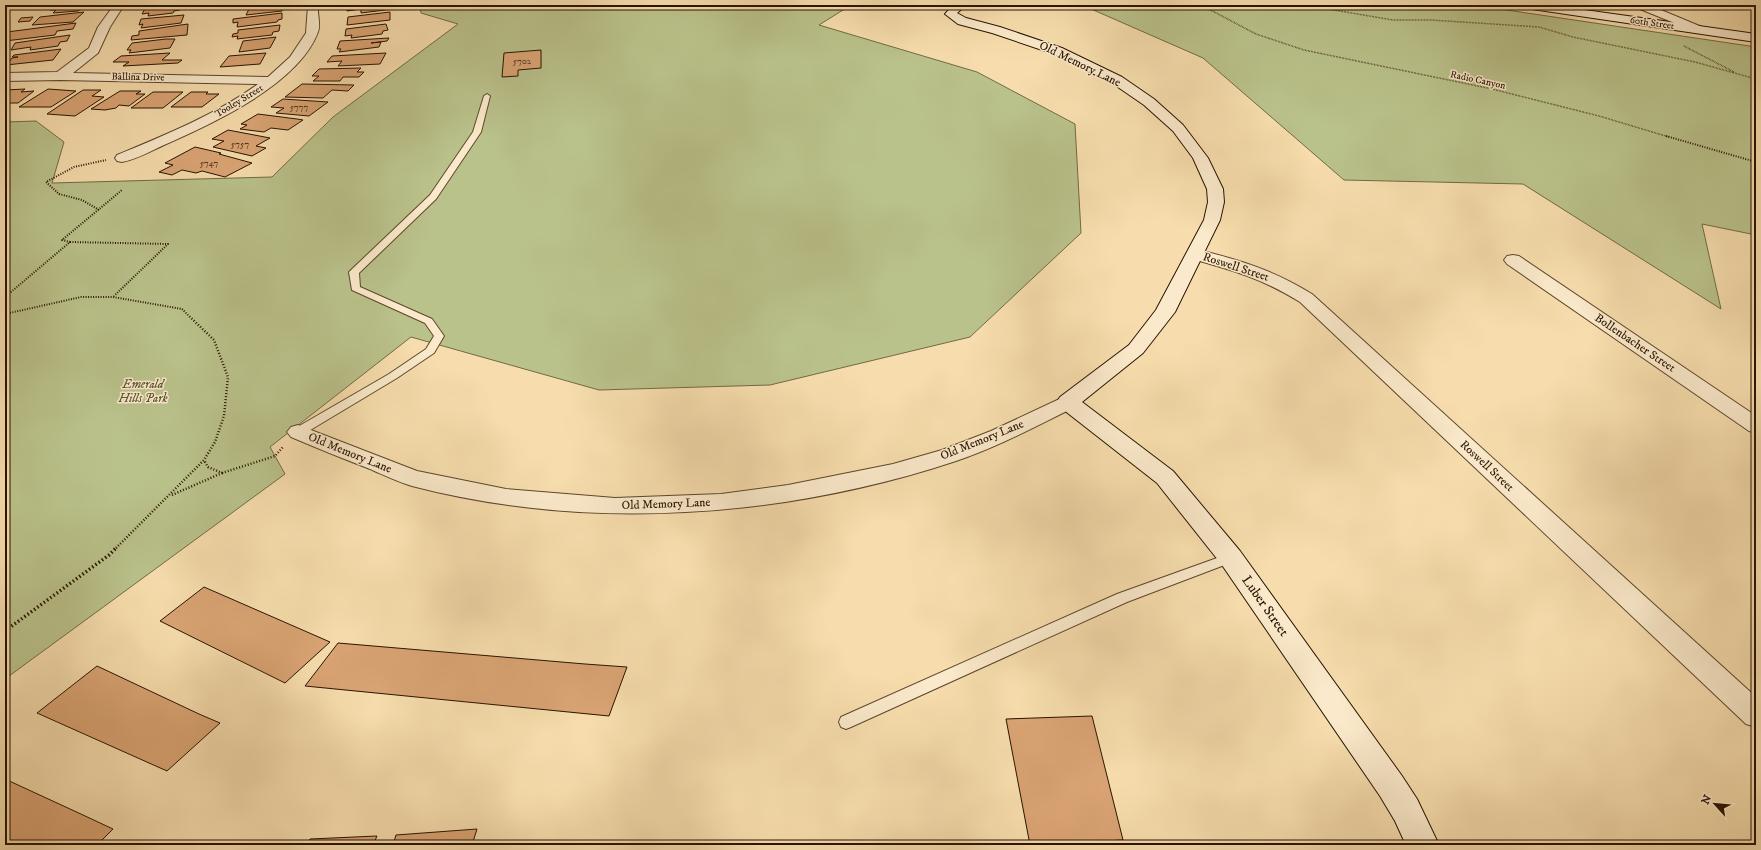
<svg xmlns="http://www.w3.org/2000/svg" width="1761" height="850" viewBox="0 0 1761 850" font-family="'IM FELL DW Pica',serif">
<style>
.green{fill:#bac28b;stroke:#716a46}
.building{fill:#daa474;stroke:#281301}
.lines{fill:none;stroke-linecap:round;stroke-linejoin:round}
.lane-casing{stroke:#5c462c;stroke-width:2}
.street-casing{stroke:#5c462c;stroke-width:2}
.secondary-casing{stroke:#281301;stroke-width:2}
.path-far3{stroke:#281301;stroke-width:1.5;stroke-dasharray:0.5 1;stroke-linecap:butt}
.path-far2{stroke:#281301;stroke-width:2;stroke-dasharray:1 1.5;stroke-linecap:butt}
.path-far1{stroke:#281301;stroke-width:2.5;stroke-dasharray:1 2;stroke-linecap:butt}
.path{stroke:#281301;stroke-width:3.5;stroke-dasharray:1.5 2.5;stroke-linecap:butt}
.lane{fill:#fae9ca;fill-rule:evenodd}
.street{fill:#fae9ca;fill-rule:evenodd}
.secondary{fill:#fae9ca;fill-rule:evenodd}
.labels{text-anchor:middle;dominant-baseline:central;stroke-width:3;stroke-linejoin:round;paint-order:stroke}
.far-number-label{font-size:9px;fill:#54371e}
.far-street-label{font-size:10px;fill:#281301;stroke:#fae9ca}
.street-label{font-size:12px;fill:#281301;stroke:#fae9ca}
.park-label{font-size:12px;font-style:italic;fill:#5b5031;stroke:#fae9ca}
.near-street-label{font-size:14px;fill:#281301;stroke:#fae9ca}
</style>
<rect width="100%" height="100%" fill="#f7ddad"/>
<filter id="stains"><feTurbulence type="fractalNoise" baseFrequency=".005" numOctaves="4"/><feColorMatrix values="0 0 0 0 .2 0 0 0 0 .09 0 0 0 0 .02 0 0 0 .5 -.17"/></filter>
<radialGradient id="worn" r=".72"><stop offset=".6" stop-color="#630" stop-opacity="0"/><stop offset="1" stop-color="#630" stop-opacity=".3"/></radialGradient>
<!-- green -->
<path class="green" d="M420,5H851L819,25L977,72L1075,124L1081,233L970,337L770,385L599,390L411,337L270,447L285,474L5,679V122L36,121L64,142L52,183L272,177L333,117L458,24L421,13Z
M1082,5H1473L1756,47V235L1702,224L1721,309L1523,184L1344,180L1203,58Z"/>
<!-- building -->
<path class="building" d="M52,5H90L78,11L53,13L56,10H50L52,8H49Z
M172,5H186L180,10L174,11L173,13L148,16L149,13L142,14L146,7Z
M251,5H284L282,11L246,15Z
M405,5V7L401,8L361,13V9L347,11V6L352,5Z
M84,12L73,22L32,25L40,17Z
M390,12V20L347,25L348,17Z
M282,13V19L278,20L277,22L237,27L238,22L233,23V19Z
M184,15L181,23L141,28L143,24L139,25L141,19Z
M33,17L30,21L18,22L21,18Z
M76,23L73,29L57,31L55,35L5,41L8,36H5L7,32Z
M188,24L187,35L131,40L132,36L139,35V31Z
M386,24L388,30L383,31L382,34L351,38L352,35L345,36L346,29Z
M280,25L279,31L273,32L272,35L237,39L238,36L232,37L233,34L238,33V30Z
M70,35L67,41L60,42L58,46L30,50L31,47L11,50L15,43Z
M276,37L270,48L239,52L243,41Z
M389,38L387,41L371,43L381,42L379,47L339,52L341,49H337L340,41Z
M166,39H175L170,48L129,53L131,50H127L132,43Z
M61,49L53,60L6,65L12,58L18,57H12L14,55Z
M541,50V68L518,70V76L502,77L504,53Z
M170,53L162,60H182L178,63L123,66L129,62H113L121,56Z
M266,53L260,64L220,67L229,56Z
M386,53L380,64L338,66L342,61L327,62L332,56Z
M361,68L357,72H364L359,77H343L340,81H313L319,76H312L319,69Z
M302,84L354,85L348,91L332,90L323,98L285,97Z
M25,89L21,92L34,91L18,103H9L5,106V90Z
M48,89L76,91L51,107H19Z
M83,90H101L92,96L104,97L75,116L47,114Z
M120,91H141L136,94H145L129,106L119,105L116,108L105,110L91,109Z
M153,92H183L163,108H131Z
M191,92H208L206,94H219L202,107H171Z
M283,99L328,102L309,116L276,113L284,108L271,107Z
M258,114L297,119L303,120L288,130L271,128L264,132L240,129L247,125L241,124Z
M228,130L270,138L256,146L266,148L252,156L213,147L224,141L212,139Z
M195,147L221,153L219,154L252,163L225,177L202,171L196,173L182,170L172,175L159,172L173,165L165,163Z
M204,587L298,628L330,642L285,683L160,621Z
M338,643L585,664L627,667L609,716L305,686Z
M97,666L199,714L220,723L167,771L37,713Z
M1092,716L1123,840L1030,845L1006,719Z
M5,779L83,815L113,829L97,845H5Z
M477,829L472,845H393L396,835Z
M377,836L373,845H307L310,839Z"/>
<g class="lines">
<defs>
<path id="lane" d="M487,94L490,96L481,132L436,199L359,273L360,287L432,319L444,336L434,353L397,378L302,435H294L292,432L294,429L389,374L426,349L434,336L425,323L352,290L349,272L430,195L473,132L484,96Z
M1231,553L1235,555L1237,558L1235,561L1127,602L851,727L846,729L841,727L839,722L841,717L1117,594Z"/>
<path id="street" d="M114,5H124L110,27L98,53L73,73L268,77L290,57L306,33L308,5H318C317,14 321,24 318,32C299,84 212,124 164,145C151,151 137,159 122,162L117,161L115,158L117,155C165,135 215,115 258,84L60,80L5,81V73L57,72L89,48L98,27Z
M1634,5H1649L1702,27L1704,29L1698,32L1694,31L1635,7Z
M1195,249C1240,260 1273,270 1312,294L1756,697V727L1746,724L1300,302C1261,278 1232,270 1189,258L1187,254L1189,250Z
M1513,255L1519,256L1756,416V433L1749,431L1507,264L1504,260L1507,256Z
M1068,395L1075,397L1078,402L1075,407C1036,426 998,447 956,461C784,518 588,532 412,486C398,482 384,475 370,469C344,459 317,448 291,437L287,432L291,427L298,425L417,471L506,489L615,498L721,494L788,485L893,464L942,450L991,431Z"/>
<path id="secondary" d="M953,5H966L957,13L966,18L1000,27L1062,48L1122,77L1154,99L1183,125L1208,158L1223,189L1224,202L1220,220L1175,312L1143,353L1082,402L1173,471L1240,551L1402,776L1417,799L1439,845H1406L1395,821L1380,796L1222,565L1157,483L1060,407L1057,402L1060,397L1129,345L1156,310L1204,220L1208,202L1207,189L1193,158L1173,131L1144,105L1112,83L1054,54L992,33L958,24L945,14Z
M1519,5H1549L1756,34V42L1525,8Z"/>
</defs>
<!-- lane casing -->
<use href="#lane" class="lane-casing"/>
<!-- street casing -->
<use href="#street" class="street-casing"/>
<!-- secondary casing -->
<use href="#secondary" class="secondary-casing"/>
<!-- path-far3 -->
<path class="path-far3" d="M1201,5L1256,34L1304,50L1492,89L1599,116L1669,137
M1304,5L1393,20H1431L1539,27L1573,37L1695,62L1756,79
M1684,46L1734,72"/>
<!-- path-far2 -->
<path class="path-far2" d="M1666,136L1756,162
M99,210L82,200L59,194L46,182L74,167L106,160
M70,242L168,244L114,296
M5,297L70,242L62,240L122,190
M5,314L81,297H113L182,309L189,316"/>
<!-- path-far1 -->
<path class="path-far1" d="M222,473L275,456L283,447
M172,495L222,473L208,467L204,460
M116,548L204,460L215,442L224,416L228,377L214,340L188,315"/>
<!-- path -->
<path class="path" d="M5,631L109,555L117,547"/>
<!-- lane -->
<use href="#lane" class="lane"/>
<!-- street -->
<use href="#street" class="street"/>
<!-- secondary -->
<use href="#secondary" class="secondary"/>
</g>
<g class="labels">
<!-- far-number labels -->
<g class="far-number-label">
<text x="522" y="61">5702</text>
<text x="299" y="107">5777</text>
<text x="240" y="144">5757</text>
<text x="209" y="163">5747</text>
</g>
<!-- far-street labels -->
<g class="far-street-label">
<text transform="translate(1652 23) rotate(8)">60th Street</text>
<text transform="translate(138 77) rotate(1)">Ballina Drive</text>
<text transform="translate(1478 80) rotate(12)">Radio Canyon</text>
<text transform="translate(239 101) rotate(-31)">Tooley Street</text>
</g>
<!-- street labels -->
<g class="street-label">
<text transform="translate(1080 64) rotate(26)">Old Memory Lane</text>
<text transform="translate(1236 267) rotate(18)">Roswell Street</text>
<text transform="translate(1635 343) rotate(34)">Bollenbacher Street</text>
<text transform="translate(982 440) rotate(-22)">Old Memory Lane</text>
<text transform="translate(350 453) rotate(22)">Old Memory Lane</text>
<text transform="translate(1487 466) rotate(43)">Roswell Street</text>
<text transform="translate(666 504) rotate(-2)">Old Memory Lane</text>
</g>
<!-- park labels -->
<g class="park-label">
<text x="143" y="384">Emerald<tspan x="143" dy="14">Hills Park</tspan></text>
</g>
<!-- near-street labels -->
<g class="near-street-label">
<text transform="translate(1265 606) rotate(55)">Luber Street</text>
</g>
</g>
<!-- margin -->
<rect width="1761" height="850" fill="none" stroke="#f7ddad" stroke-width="20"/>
<rect x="6" y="6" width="1749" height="838" fill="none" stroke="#281301" stroke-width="2"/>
<rect x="10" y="10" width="1741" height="830" fill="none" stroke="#281301"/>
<!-- north arrow -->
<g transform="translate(1715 804) rotate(297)" stroke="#fae9ca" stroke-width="3" paint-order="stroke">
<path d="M0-3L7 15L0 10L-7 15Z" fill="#281301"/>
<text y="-6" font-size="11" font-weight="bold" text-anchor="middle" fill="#281301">N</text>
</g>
<rect width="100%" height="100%" filter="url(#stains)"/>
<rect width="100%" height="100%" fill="url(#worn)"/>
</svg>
